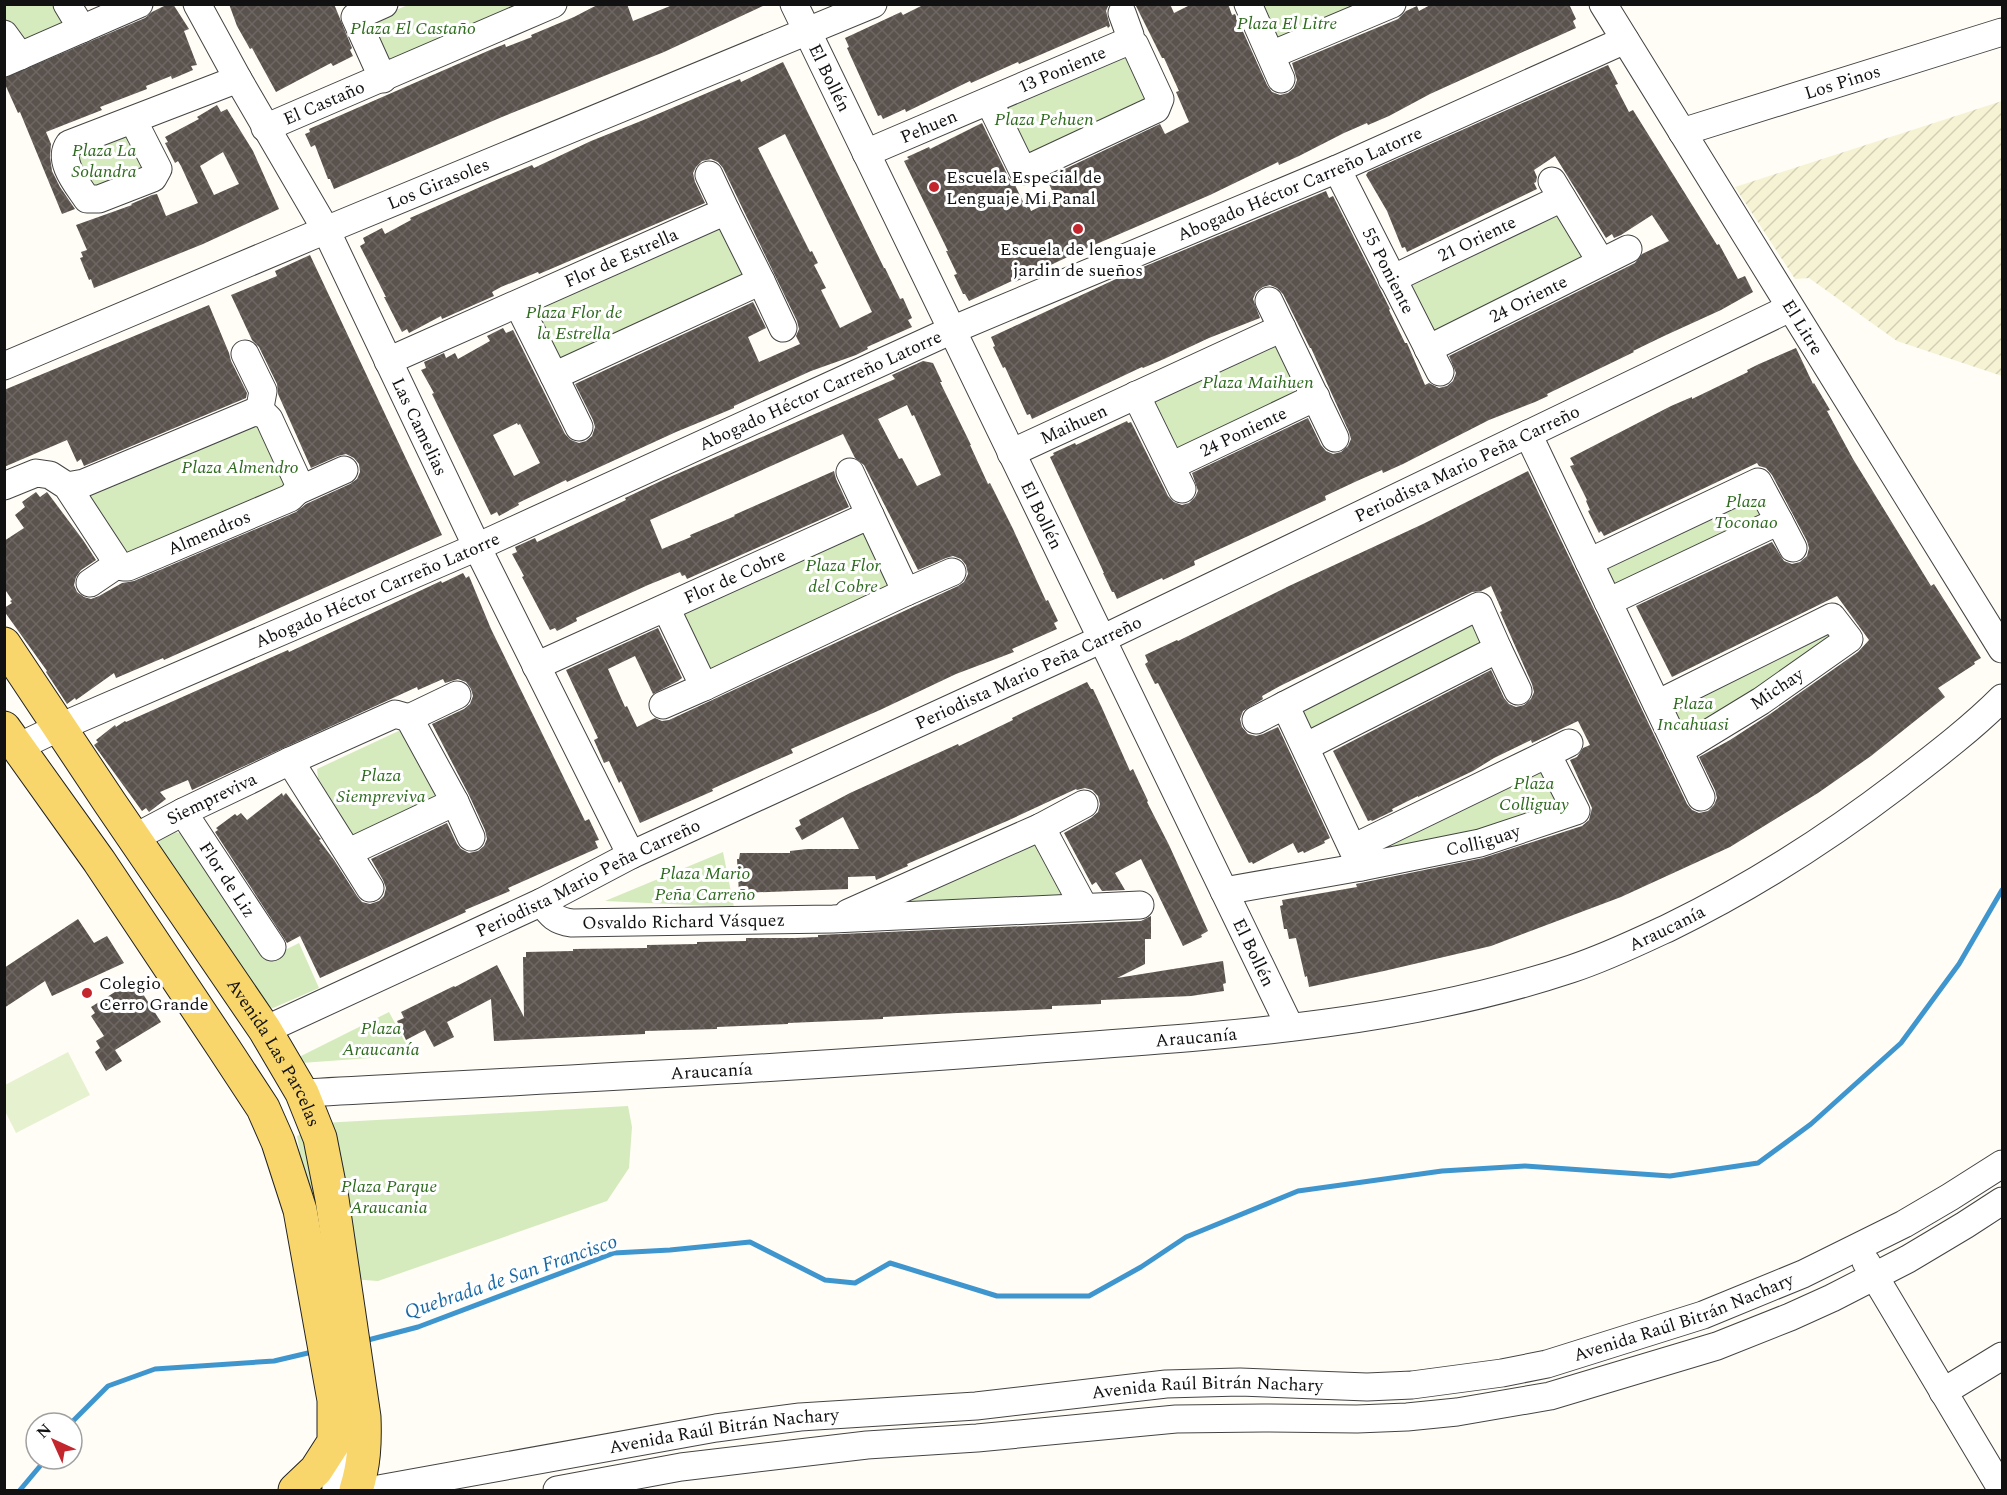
<svg xmlns="http://www.w3.org/2000/svg" width="2007" height="1495" viewBox="0 0 2007 1495" font-family="Spectral,serif">
<style>
.farmland{fill:url(#farmland-furrows)}
.green{fill:#d5ebbd}
.pitch{fill:#e6f2cf}
.lines{fill:none;stroke-linecap:round;stroke-linejoin:round}
.stream{stroke:#3f96cf;stroke-width:5}
.building{fill:url(#building-cross-hatch);fill-rule:evenodd}
.minor-casing{stroke:#444;stroke-width:29}
.major-casing{stroke:#222;stroke-width:35}
.minor{stroke:#fff;stroke-width:27}
.major{stroke:#f9d66b;stroke-width:33}
.poi-dot{fill:#c4262e;stroke:#fff;stroke-width:2}
.labels{text-anchor:middle;dominant-baseline:central;stroke-width:6;stroke-linejoin:round;paint-order:stroke}
.park-label{font-size:18px;font-style:italic;fill:#2f6b1f;stroke:#fff}
.street-label{font-size:18px;fill:#111;stroke:#fff}
.poi-label{font-size:18px;fill:#111;stroke:#fff;text-anchor:start}
.water-label{font-size:20px;font-style:italic;fill:#1768a6;stroke:#fff}
</style>
<defs>
<pattern id="farmland-furrows" width="10" height="10" patternUnits="userSpaceOnUse" patternTransform="scale(1.5)"><rect width="10" height="10" fill="#f6f3d4"/><path d="M-1 1l2-2M0 10L10 0M9 11l2-2" fill="none" stroke="#d2cfb5"/></pattern>
<pattern id="building-cross-hatch" width="8" height="8" patternUnits="userSpaceOnUse" patternTransform="scale(1.5)"><rect width="8" height="8" fill="#5a524d"/><path d="M0 0l8 8M0 8l8-8" fill="none" stroke="#6d6662"/></pattern>
</defs>
<rect width="100%" height="100%" fill="#fffdf5"/>
<!-- farmland -->
<path class="farmland" d="M2002,101V376L1897,341L1809,278L1795,279L1735,187Z"/>
<!-- green -->
<path class="green" d="M4,5H63L67,24L19,41L5,27Z
M408,5H526L390,64L370,21Z
M1256,5H1376L1280,47Z
M1121,49L1154,97L1032,160L1003,101Z
M130,133L145,161L140,170L89,190L75,145Z
M1552,212L1562,216L1583,250L1582,259L1433,333L1403,288Z
M724,224L749,276L558,364L532,308Z
M1281,341L1301,398L1178,458L1150,397Z
M257,415L293,482L129,556L83,487Z
M1754,487L1770,521L1615,593L1600,560Z
M863,528L895,590L709,673L679,613Z
M1471,619L1483,648L1309,735L1296,709Z
M1828,625L1840,638L1681,744L1665,705Z
M405,728L444,792L362,841L352,834L318,778L317,769Z
M1542,766L1563,804L1474,835L1380,854L1379,846Z
M172,831L182,834L265,960L299,943L319,988L273,1008L261,1005L156,850L160,840Z
M1039,840L1065,896L907,901Z
M723,852L734,907L605,901Z
M389,1012L412,1055L301,1063L299,1057Z
M628,1106L632,1127L629,1168L607,1201L378,1281L322,1277L297,1136L323,1123Z"/>
<!-- pitch -->
<path class="pitch" d="M68,1052L90,1095L16,1133L5,1111V1085Z"/>
<g class="lines">
<!-- stream -->
<path class="stream" d="M368,1340L418,1327L614,1253L670,1250L750,1242L825,1280L855,1283L890,1263L997,1296H1089L1141,1267L1186,1237L1298,1191L1442,1171L1525,1166L1670,1176L1758,1163L1811,1124L1901,1043L1959,964L2002,890
M71,1423L108,1386L155,1369L274,1361L308,1353
M20,1490L46,1459"/>
</g>
<!-- building -->
<path class="building" d="M168,4H173L189,29L184,31L197,65L191,66L193,70L172,79L171,76L146,86L147,89L100,107L102,110L46,132L51,144L50,157L52,171L60,187L75,209L62,214L20,112L18,113L4,82V78L145,18L152,12Z
M229,4H334L352,48L350,50L353,56L333,66L331,63L276,92L252,48L250,49L237,26Z
M599,4H627L633,21L675,4H767L664,52L502,117L334,189L330,179H328L315,145L311,147L305,134L310,132L309,129L490,50L505,44L506,47L532,37L531,35L574,17Z
M925,4H1109L1106,11L1110,26L1108,28L1107,26L1019,64L1018,62L971,83L970,81L906,112L905,109L883,119L881,115L878,116L847,48L849,47L845,38L901,12L903,15Z
M1135,4H1170L1174,13L1192,4H1228L1232,15L1235,14L1267,85L1272,92L1280,95L1288,93L1294,88L1297,80L1292,63L1398,19L1406,11L1417,6L1419,11L1432,4H1569L1576,19L1573,21L1576,28L1430,94L1389,116L1368,125L1367,123L1344,133L1299,156L1279,165L1278,162L1210,195L1078,252L1015,282L1014,280L969,301L965,294H963L954,275L957,274L946,251H948L904,161L909,159L907,157L929,147L930,149L982,123L1009,178L1015,185L1026,208L1029,206L1031,211L1056,199L1049,184L1051,183L1048,177L1160,124L1165,134L1189,122L1176,92L1179,91L1164,58H1162Z
M783,62L884,268H885L900,299L903,298L912,318L908,320L912,327L867,347L868,349L856,355L811,371L734,406V408L722,413L676,432L567,482L566,480L518,503L519,505L499,516L497,512L491,515L432,394L434,393L421,370L426,368L424,362L444,353L446,358L455,353L458,359L490,341L487,336L503,328L506,333L513,330L565,434L571,440L579,443L586,441L592,436L595,427L593,420L575,384L753,302L766,328L748,337L759,362L800,344L796,336L799,329L797,321L723,168L718,162L711,159L702,161L696,167L693,173L695,182L705,203L539,274L538,272L501,287L492,292L494,296L442,319L441,316L409,333L407,329L402,332L384,297H386L360,246L365,243L363,238L382,228L385,234L411,220L410,218L487,184L532,165L534,168L591,141L646,119L740,79L741,82ZM785,134L872,312L840,328L821,290L826,288L814,265L818,263L812,251L810,252L758,148ZM517,423L518,425L520,424L540,463L514,476L493,435Z
M1608,65L1618,84L1615,85L1629,112L1633,110L1704,224L1717,245L1719,244L1738,279L1745,276L1753,292L1721,310L1664,336L1633,351L1634,352L1547,394L1548,396L1535,402L1489,420L1403,464L1383,473L1382,470L1357,481L1325,496L1326,500L1194,561L1195,565L1163,580L1162,578L1117,599L1114,592H1112L1103,573H1104L1050,457L1054,455L1053,453L1075,443L1076,445L1127,421L1128,423L1131,422L1168,496L1174,502L1182,505L1189,503L1195,497L1198,491L1192,473L1308,418L1321,445L1326,451L1333,454L1341,452L1348,446L1351,439L1349,432L1311,348H1310L1283,294L1277,288L1270,285L1263,287L1256,292L1253,299L1260,318L1209,338L1164,359L1143,368L1142,367L1032,419L1030,414L1027,415L1005,367L1003,368L993,347L995,346L991,337L1131,272L1326,191L1329,198L1333,196L1390,309L1389,310L1405,343H1407L1425,385L1429,383L1439,388L1447,386L1453,381L1456,373L1449,356L1635,263L1642,254L1669,241L1652,215L1621,235L1614,238L1612,234L1606,238L1555,156L1534,170L1537,177L1536,182L1534,183L1537,189L1407,252L1405,247L1402,248L1387,211L1366,175L1368,172Z
M217,105L221,112L227,109L253,151L279,209L203,244L94,288L91,279L89,280L80,258L83,257L81,252L87,250L76,225L132,205L131,204L152,195L157,194L166,216L198,203L181,166L178,161L175,163L165,143L168,142L165,137L199,119L197,117ZM223,152L239,184L214,195L200,166Z
M310,255L442,535L184,651L164,660L163,658L116,678L114,673L76,700L75,698L67,704L46,672L47,671L4,611V608L12,603L10,601L12,600L4,588V541L24,528L15,515L25,507L22,502L36,492L40,497L47,492L83,540L96,560L81,570L76,577L74,585L77,592L84,597L91,599L99,596L122,583L134,581L296,512L306,504L350,484L357,479L360,472L359,464L354,458L346,454L338,456L311,468L278,394L277,384L259,347L252,340L231,295L277,276L275,271Z
M209,305L229,353L231,361L247,393L246,398L84,466L81,459L77,462L67,440L4,467V390Z
M1796,348L1813,384L1814,383L1830,410L1827,411L1853,459L1931,586L1934,584L1981,658L1974,662L1975,664L1938,688L1945,697L1871,756L1818,793L1730,847L1621,897L1491,946L1384,971L1309,987L1307,976L1305,977L1296,938L1289,939L1287,929H1284L1280,906L1283,905L1282,900L1357,887L1356,884L1483,858L1582,826L1589,820L1592,808L1570,760L1577,757L1583,748L1590,745L1578,721L1532,743L1531,740L1494,758L1473,771L1418,797V796L1392,809L1393,811L1372,821L1371,820L1368,821L1333,751L1491,670L1504,698L1509,704L1516,707L1524,705L1531,699L1534,692L1532,684L1500,612L1502,611L1491,586L1481,591L1472,592L1280,686L1262,696L1263,699L1243,711L1240,719L1242,727L1248,734L1256,736L1263,734L1278,727L1330,838L1324,841L1325,843L1304,853L1303,851L1298,853L1293,843L1253,864L1252,862L1249,863L1158,683L1155,684L1145,664L1148,662L1145,655L1177,640L1178,641L1289,586L1423,524L1528,471L1687,804L1692,810L1699,813L1708,811L1714,805L1717,798L1715,790L1699,757L1730,740L1770,714L1858,652L1869,640L1837,596L1672,677L1636,606L1772,542L1784,561L1792,564L1800,562L1807,556L1809,548L1807,541L1772,475L1766,468L1759,466L1757,463L1604,536L1601,531L1599,533L1588,511L1590,510L1586,501L1587,500L1570,466L1574,465L1570,458L1671,406L1692,397V399L1748,372L1747,370L1759,364Z
M923,361L933,363L942,382H940L971,445H970L988,484L990,483L1013,529L1046,601L1048,600L1058,621L1054,623L1057,629L1012,649L1014,652L1001,657L956,674L880,710L791,749L793,753L723,784L712,789L713,791L640,823L621,781L619,783L609,761L604,763L594,740L598,738L566,670L658,628L682,678L678,681L653,694L635,656L608,669L625,707L627,706L637,727L655,718L662,721L669,720L958,586L964,582L968,574L966,565L961,559L953,556L946,558L918,570L864,465L855,458L843,434L650,520L662,549L691,537L690,535L735,516L734,515L834,471L836,479L849,507L687,579L685,575L682,576L680,572L648,585L576,618L577,621L557,631L555,628L550,630L522,577L524,576L512,554L517,552L515,547L535,538L537,542L626,500L625,498L663,480L895,379L892,375ZM907,405L912,416L914,415L941,475L917,486L902,458L899,459L878,419Z
M463,573L466,578L469,576L491,629L585,821L589,819L599,840L595,841L598,848L508,888L510,891L465,910L466,912L320,978L300,936L287,943L215,832L218,830L216,828L235,814L237,816L241,813L247,820L282,793L283,796L286,793L319,837L321,839L319,840L334,860L357,896L362,902L370,904L379,901L384,896L386,888L383,880L371,859L447,823L457,844L461,849L469,853L478,851L484,846L487,839L485,830L469,795L432,724L464,709L470,704L473,696L471,689L466,682L458,679L445,683L443,679L418,690L417,687L192,790L188,780L160,792L166,799L149,812L146,808L142,811L94,745L98,742L96,740L115,725L116,727L125,721L126,722L288,650L289,652L441,581L442,583Z
M1087,682L1091,689H1093L1102,708L1130,771L1133,769L1139,782L1148,801L1147,802L1169,845L1208,931L1201,935L1202,937L1183,946L1141,859L1115,873L1125,890L1102,891L1096,882L1092,885L1064,833L1091,818L1098,812L1100,804L1098,796L1092,790L1085,788L1077,790L1076,789L1007,821L907,864L908,866L876,880L875,876L848,877V889L739,893L737,859H739L740,853H790V851L807,849H859L843,817L802,840L795,828L801,825L799,820L850,793L958,744L959,746L1013,720L1012,718L1024,712Z
M1151,916V939H1145V964L1117,978L1223,961L1226,983L1223,984L1224,991L1191,996L1101,1000V1004L1052,1006V1009L957,1013L883,1017V1019L788,1023V1024L717,1027V1029L645,1031V1034L494,1041L491,999L447,1022L454,1037L434,1047L425,1030L406,1040L397,1021L404,1018L401,1012L454,986L455,987L497,965L524,1017L523,957H526V952L573,951V949L647,948V945L697,944V942L746,941V938H795L818,937V935L1141,921Z
M78,919L94,943L107,936L124,963L52,996L45,981L4,1008V968Z
M134,980L161,1022L115,1050L122,1061L106,1071L95,1052L100,1048L96,1041L104,1036L91,1016L95,1013L91,1007Z"/>
<g class="lines">
<defs>
<g id="minor">
<path d="M67,4L82,29"/>
<path id="s1" d="M197,4L238,79L326,230L477,547L631,855"/>
<path id="s2" d="M794,4L1290,1027"/>
<path d="M1248,4L1281,79"/>
<path id="s3" d="M1603,4L2002,649"/>
<path d="M1122,13L1130,35V44"/>
<path d="M4,34L20,56"/>
<path d="M1271,55L1392,4"/>
<path d="M4,63L139,4"/>
<path d="M383,79L355,17L384,4"/>
<path d="M133,120L158,169L153,178L99,199H87C77,184 57,161 69,144L238,79"/>
<path id="s4" d="M265,128L553,4"/>
<path id="s5" d="M1682,132L2002,32"/>
<path id="s6" d="M866,153L1124,43L1135,45L1160,99L1156,109L1023,171L989,101"/>
<path id="s7" d="M1337,169L1440,372"/>
<path d="M709,175L726,211"/>
<path d="M1552,181L1601,262"/>
<path id="s8" d="M1392,279L1562,198"/>
<path d="M761,281L783,328"/>
<path d="M1269,301L1335,438"/>
<path id="s9" d="M1428,349L1628,249"/>
<path d="M245,354L263,391L259,413"/>
<path id="s10" d="M388,361L726,211L761,281L554,376L518,304"/>
<path id="s11" d="M4,366L326,230L873,4"/>
<path d="M554,376L579,427"/>
<path d="M1136,395L1182,489"/>
<path d="M1528,434L1701,797"/>
<path id="s12" d="M1011,453L1282,328"/>
<path id="s13" d="M1171,466L1316,397"/>
<path d="M850,472L870,515"/>
<path id="s14" d="M4,486L36,473L50,475L67,486L118,564L123,567H128L290,498L297,491L298,482L269,419L263,413L254,412L84,483L67,486"/>
<path d="M297,491L344,470"/>
<path d="M1779,521L1793,548"/>
<path d="M1589,562L1758,482L1779,521L1608,602"/>
<path d="M90,583L118,564"/>
<path d="M906,592L952,572"/>
<path d="M1498,649L1518,691"/>
<path id="s15" d="M536,666L870,515L906,592L704,687L666,608"/>
<path d="M1657,704L1832,617L1849,639L1761,701L1679,751"/>
<path d="M663,705L704,687"/>
<path d="M409,718L457,695"/>
<path d="M1256,720L1285,705"/>
<path id="s16" d="M18,747L60,727L477,547L952,330L1337,169L1625,40"/>
<path d="M1305,747L1498,649L1479,606L1285,705L1361,867"/>
<path d="M1547,754L1569,743"/>
<path id="s17" d="M183,812L272,947"/>
<path d="M1041,827L1084,907"/>
<path id="s18" d="M134,838L183,812L290,761"/>
<path d="M349,852L455,802"/>
<path d="M370,888L290,761L395,714L409,718L455,802L471,837"/>
<path id="s19" d="M1224,891L1361,867L1480,843L1576,811L1547,754L1353,848"/>
<path id="s20" d="M542,902C550,915 556,921 572,923L833,919L1140,905"/>
<path d="M848,913L1041,827L1084,804"/>
<path id="s21" d="M265,1030L542,902L631,855L1102,639L1790,308"/>
<path id="s22" d="M302,1093C548,1080 794,1068 1039,1049C1217,1036 1400,1026 1571,969C1605,958 1638,942 1670,927C1752,887 1827,839 1899,784C1934,757 1971,729 2002,698"/>
<path d="M1866,1262L2002,1490"/>
<path d="M1943,1392L2002,1356"/>
<path d="M334,1442L336,1490"/>
<path id="s23" d="M373,1490L716,1428L800,1417L976,1406L1166,1384L1240,1382L1367,1387L1412,1385L1502,1373L1547,1364L1703,1315L1803,1274L1904,1224L1950,1197L2002,1164"/>
<path d="M557,1490L681,1467L867,1445L977,1438L1176,1419L1263,1418L1357,1419L1407,1417L1457,1412L1550,1396L1717,1346L1790,1317L1832,1298L1908,1259L1965,1225L2002,1201"/>
</g>
<g id="major">
<path id="s24" d="M4,644L110,803L265,1030L302,1093L320,1138L332,1199L364,1417C365,1443 364,1465 356,1490"/>
<path d="M4,728L99,861L223,1047L263,1108L278,1142L300,1210L334,1400V1442L316,1470L295,1490"/>
</g>
</defs>
<!-- minor casing -->
<use href="#minor" class="minor-casing"/>
<!-- major casing -->
<use href="#major" class="major-casing"/>
<!-- minor -->
<use href="#minor" class="minor"/>
<!-- major -->
<use href="#major" class="major"/>
</g>
<!-- markers -->
<g class="poi-dot">
<circle cx="934" cy="187" r="6"/>
<circle cx="1078" cy="229" r="6"/>
<circle cx="87" cy="993" r="6"/>
</g>
<g class="labels">
<!-- park labels -->
<g class="park-label">
<text x="1287" y="23">Plaza El Litre</text>
<text x="413" y="28">Plaza El Castaño</text>
<text x="1044" y="119">Plaza Pehuen</text>
<text x="104" y="150">Plaza La<tspan x="104" dy="21">Solandra</tspan></text>
<text x="574" y="312">Plaza Flor de<tspan x="574" dy="21">la Estrella</tspan></text>
<text x="1258" y="382">Plaza Maihuen</text>
<text x="240" y="467">Plaza Almendro</text>
<text x="1746" y="501">Plaza<tspan x="1746" dy="21">Toconao</tspan></text>
<text x="843" y="565">Plaza Flor<tspan x="843" dy="21">del Cobre</tspan></text>
<text x="1693" y="703">Plaza<tspan x="1693" dy="21">Incahuasi</tspan></text>
<text x="381" y="775">Plaza<tspan x="381" dy="21">Siempreviva</tspan></text>
<text x="1534" y="783">Plaza<tspan x="1534" dy="21">Colliguay</tspan></text>
<text x="705" y="873">Plaza Mario<tspan x="705" dy="21">Peña Carreño</tspan></text>
<text x="381" y="1028">Plaza<tspan x="381" dy="21">Araucanía</tspan></text>
<text x="389" y="1186">Plaza Parque<tspan x="389" dy="21">Araucania</tspan></text>
</g>
<!-- street labels -->
<g class="street-label">
<text stroke="none"><textPath href="#s6" startOffset="213">13 Poniente</textPath></text>
<text stroke="none"><textPath href="#s2" startOffset="82">El Bollén</textPath></text>
<text stroke="none"><textPath href="#s5" startOffset="168">Los Pinos</textPath></text>
<text stroke="none"><textPath href="#s4" startOffset="64">El Castaño</textPath></text>
<text stroke="none"><textPath href="#s6" startOffset="68">Pehuen</textPath></text>
<text stroke="none"><textPath href="#s11" startOffset="471">Los Girasoles</textPath></text>
<text stroke="none"><textPath href="#s16" startOffset="1400">Abogado Héctor Carreño Latorre</textPath></text>
<text stroke="none"><textPath href="#s8" startOffset="94">21 Oriente</textPath></text>
<text stroke="none"><textPath href="#s10" startOffset="255">Flor de Estrella</textPath></text>
<text stroke="none"><textPath href="#s7" startOffset="114">55 Poniente</textPath></text>
<text stroke="none"><textPath href="#s9" startOffset="112">24 Oriente</textPath></text>
<text stroke="none"><textPath href="#s3" startOffset="380">El Litre</textPath></text>
<text stroke="none"><textPath href="#s16" startOffset="878">Abogado Héctor Carreño Latorre</textPath></text>
<text stroke="none"><textPath href="#s12" startOffset="69">Maihuen</textPath></text>
<text stroke="none"><textPath href="#s1" startOffset="478">Las Camelias</textPath></text>
<text stroke="none"><textPath href="#s13" startOffset="80">24 Poniente</textPath></text>
<text stroke="none"><textPath href="#s21" startOffset="1329">Periodista Mario Peña Carreño</textPath></text>
<text stroke="none"><textPath href="#s2" startOffset="568">El Bollén</textPath></text>
<text stroke="none"><textPath href="#s14" startOffset="261">Almendros</textPath></text>
<text stroke="none"><textPath href="#s15" startOffset="218">Flor de Cobre</textPath></text>
<text stroke="none"><textPath href="#s16" startOffset="392">Abogado Héctor Carreño Latorre</textPath></text>
<text stroke="none"><textPath href="#s21" startOffset="843">Periodista Mario Peña Carreño</textPath></text>
<text transform="translate(1777 689) rotate(-34)">Michay</text>
<text stroke="none"><textPath href="#s18" startOffset="87">Siempreviva</textPath></text>
<text stroke="none"><textPath href="#s19" startOffset="264">Colliguay</textPath></text>
<text stroke="none"><textPath href="#s21" startOffset="357">Periodista Mario Peña Carreño</textPath></text>
<text stroke="none"><textPath href="#s17" startOffset="81">Flor de Liz</textPath></text>
<text stroke="none"><textPath href="#s20" startOffset="150">Osvaldo Richard Vásquez</textPath></text>
<text stroke="none"><textPath href="#s22" startOffset="1382">Araucanía</textPath></text>
<text stroke="none"><textPath href="#s2" startOffset="1054">El Bollén</textPath></text>
<text stroke="none"><textPath href="#s22" startOffset="896">Araucanía</textPath></text>
<text stroke="none"><textPath href="#s24" startOffset="490">Avenida Las Parcelas</textPath></text>
<text stroke="none"><textPath href="#s22" startOffset="410">Araucanía</textPath></text>
<text stroke="none"><textPath href="#s23" startOffset="1328">Avenida Raúl Bitrán Nachary</textPath></text>
<text stroke="none"><textPath href="#s23" startOffset="842">Avenida Raúl Bitrán Nachary</textPath></text>
<text stroke="none"><textPath href="#s23" startOffset="356">Avenida Raúl Bitrán Nachary</textPath></text>
</g>
<!-- poi labels -->
<g class="poi-label">
<text x="946" y="177">Escuela Especial de<tspan x="946" dy="21">Lenguaje Mi Panal</tspan></text>
<text x="1078" y="249" text-anchor="middle">Escuela de lenguaje<tspan x="1078" dy="21">jardin de sueños</tspan></text>
<text x="99" y="983">Colegio<tspan x="99" dy="21">Cerro Grande</tspan></text>
</g>
<!-- water labels -->
<g class="water-label">
<text transform="translate(511 1277) rotate(-19)">Quebrada de San Francisco</text>
</g>
</g>
<!-- border -->
<rect width="2007" height="1495" fill="none" stroke="#111111" stroke-width="12"/>
<!-- north arrow -->
<g transform="translate(54 1441) rotate(315)"><circle r="28" fill="#ffffff" stroke="#a0a0a0" stroke-width="1.5"/>
<path d="M0-4.5L10 22L0 15L-10 22Z" fill="#c4262e"/>
<text y="-9" font-size="16" font-weight="bold" text-anchor="middle" fill="#111111">N</text>
</g>
</svg>
